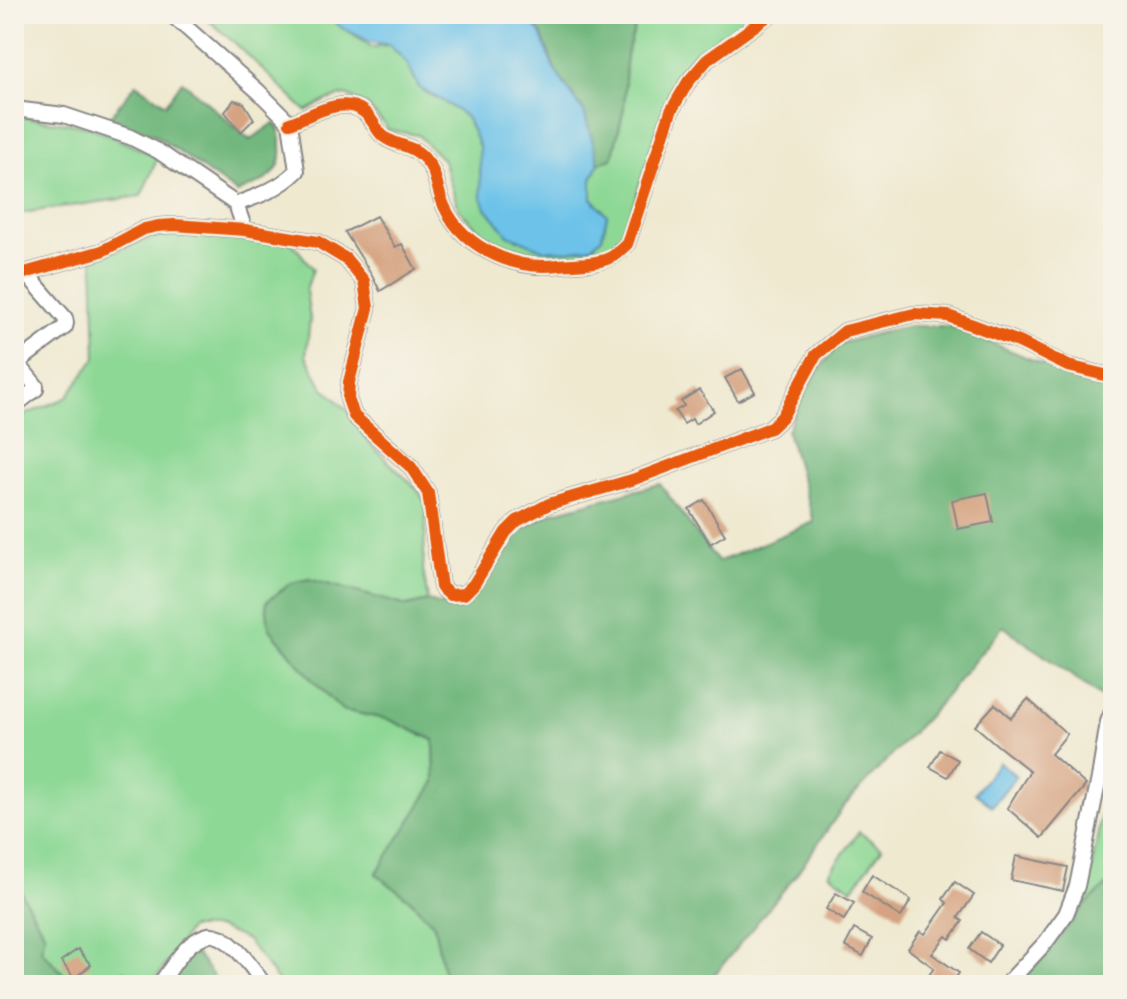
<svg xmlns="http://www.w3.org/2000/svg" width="1127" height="999" viewBox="0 0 1127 999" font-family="'Architects Daughter',sans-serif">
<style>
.green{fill:#8dd895;stroke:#587d68;stroke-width:2}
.forest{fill:#72b87e;stroke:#4a6d5c;stroke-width:2}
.water{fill:#6cc2e9;stroke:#477292;stroke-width:2}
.building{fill:#d5a381}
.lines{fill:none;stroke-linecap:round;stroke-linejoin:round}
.minor-casing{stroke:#888686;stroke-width:18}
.minor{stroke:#fff;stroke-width:14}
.cycleway-casing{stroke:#f7f3e8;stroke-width:17}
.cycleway{stroke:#e8590c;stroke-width:12}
</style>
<rect width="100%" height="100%" fill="#f7f3e8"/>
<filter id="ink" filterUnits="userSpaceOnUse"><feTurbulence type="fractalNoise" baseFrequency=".0125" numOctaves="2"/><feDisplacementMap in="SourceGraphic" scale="16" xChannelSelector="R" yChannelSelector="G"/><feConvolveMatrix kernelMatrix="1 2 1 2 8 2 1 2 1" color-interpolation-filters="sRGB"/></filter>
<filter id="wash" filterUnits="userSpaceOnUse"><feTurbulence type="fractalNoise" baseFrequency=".006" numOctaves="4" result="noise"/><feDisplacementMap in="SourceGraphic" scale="32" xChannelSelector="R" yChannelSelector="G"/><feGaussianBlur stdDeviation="1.8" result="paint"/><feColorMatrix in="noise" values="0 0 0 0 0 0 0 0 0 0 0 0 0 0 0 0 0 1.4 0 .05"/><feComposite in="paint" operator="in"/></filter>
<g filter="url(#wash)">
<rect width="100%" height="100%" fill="#efe9d0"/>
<!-- green -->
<path class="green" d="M201,14H325L372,47L390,45L407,63L420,89L443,101L466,117L484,147L499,223L508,235L602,237L607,215L592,198V179L599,163L612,158L624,108L626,56L639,14H758L699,55L675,75L622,240L611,250L545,261L514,257L497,248L459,210L443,160L418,135L389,130L368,106L346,95L327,100L306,111L235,43Z
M14,116L88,126L158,157L141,196L14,214Z
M202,230L259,240H290L313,269L306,290L310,319L306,356L323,387L347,410L371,445L415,487L427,504L423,569L428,601L407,606L309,579L342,710L390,720L434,740L435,782L377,874L410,900L434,925L446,985H281L247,940L219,928H190L152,985H137L125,971L105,985H100L93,972L71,982L41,950L14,888V709L17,705L14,685V415L17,418L66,398L96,358L93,259L154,237Z
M1113,750V880L1085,905Z
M859,832L882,848L852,889L829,873Z"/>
<!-- forest -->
<path class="forest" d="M524,14H639L626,56L624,108L612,159L599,163L587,131L584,112L556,72L541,33Z
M182,81L250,140L274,123C281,130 281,137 281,147C284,178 260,182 237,193L155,135L108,119L136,84L166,104Z
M911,326H951L1062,372L1113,386V685L1104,699L1003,626L938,705L844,806L795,876L710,980L713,985H446L434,925L410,900L376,874L435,782L434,740L390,720L342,710L314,682L269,628L266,602L291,583L309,579L407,606L428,601L439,604L461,606L472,599L509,546L516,533L551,513L660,484L718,562L814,522L787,431L800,400L818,371L839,344L895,329Z
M14,880L45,935L41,950L71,982L93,972L100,985H39L24,974L14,980Z
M1113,880V985H1018L1085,905Z
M188,952L196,954L220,985H164Z"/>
<!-- water -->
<path class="water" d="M325,14H524L541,33L554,69L584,112L599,163L592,179V198L607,215L602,237L592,247L569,251L544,250L508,235L486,208L481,195L479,146L466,117L443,101L420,89L407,63L390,45L370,42L342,28Z
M999,762L1016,776L992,806L975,793Z"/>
<g id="blocks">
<!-- building -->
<path class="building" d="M234,100L244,103L254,119L241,132L225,112Z
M376,216L395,247L402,244L416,269L380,291L372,275L345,232Z
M742,369L755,392L738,401L725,378Z
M699,390L714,411L695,424L692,419L684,424L675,411L684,406L681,401Z
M987,493L993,522L958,529L952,500Z
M704,500L725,535L710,544L689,509Z
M1028,699L1067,734L1051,754L1086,785L1042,838L1007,808L1030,771L997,745L975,726L995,704L1011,718Z
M940,750L958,760L948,777L930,767Z
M1016,856L1068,867L1063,891L1011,880Z
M872,875L911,900L901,917L862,892Z
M955,882L974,895L958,918L963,921L950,939L946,936L932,954L959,973L951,985H922L934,968L908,949L920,931L925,934L947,903L943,899Z
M836,893L854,903L844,920L826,909Z
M854,929L872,939L863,956L845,946Z
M981,932L1000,945L988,963L969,949Z
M78,949L91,965L74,978L61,961Z"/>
</g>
</g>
<g filter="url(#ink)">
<use href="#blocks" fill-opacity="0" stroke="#888686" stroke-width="2"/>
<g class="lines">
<defs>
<path id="minor" d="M171,14L258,91L290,123L297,171C280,188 259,196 236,204
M14,109L64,115L130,137L158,151L236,204L245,230
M290,123C312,115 343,95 364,112C373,119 376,130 383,136C394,146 413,144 425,159C436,171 436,184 441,198C457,245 511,271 559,265C575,263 599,265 613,256C618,253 622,248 627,244L671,111L688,82L707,60L771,14
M14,276L102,251L144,229L158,226L174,225L245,230L318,242L346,259L364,281L368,308L349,382L348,399L354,416L411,467L428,493L441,587L450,595L464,594L474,584L506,532L517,521L549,504L632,480L770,428L782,417L816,355L845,331L914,314L948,316L1019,342L1068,366L1113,377
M14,359L36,386V389L14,406
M17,363L65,327L66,323L65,318L26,273
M159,985C169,972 178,955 191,944C195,941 203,936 208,935C229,932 255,971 264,985
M1006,985L1046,942L1066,914L1077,886L1099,778L1108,722L1113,709"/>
</defs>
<!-- minor casing -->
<use href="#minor" class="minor-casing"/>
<!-- minor -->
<use href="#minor" class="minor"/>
<defs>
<path id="cycleway" d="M290,123C312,115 343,95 364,112C373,119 376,130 383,136C394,146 413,144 425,159C436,171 436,184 441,198C457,245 511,271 559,265C575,263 599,265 613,256C618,253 622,248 627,244L671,111L688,82L707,60L771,14
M14,276L102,251L144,229L158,226L174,225L245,230L318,242L346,259L364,281L368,308L349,382L348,399L354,416L411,467L428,493L441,587L450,595L464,594L474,584L506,532L517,521L549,504L632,480L770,428L782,417L816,355L845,331L914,314L948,316L1019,342L1068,366L1113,377"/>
</defs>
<!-- cycleway casing -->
<use href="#cycleway" class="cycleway-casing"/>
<!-- cycleway -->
<use href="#cycleway" class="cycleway"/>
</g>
</g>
<!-- margin -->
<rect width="1127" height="999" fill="none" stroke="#f7f3e8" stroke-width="48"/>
</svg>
